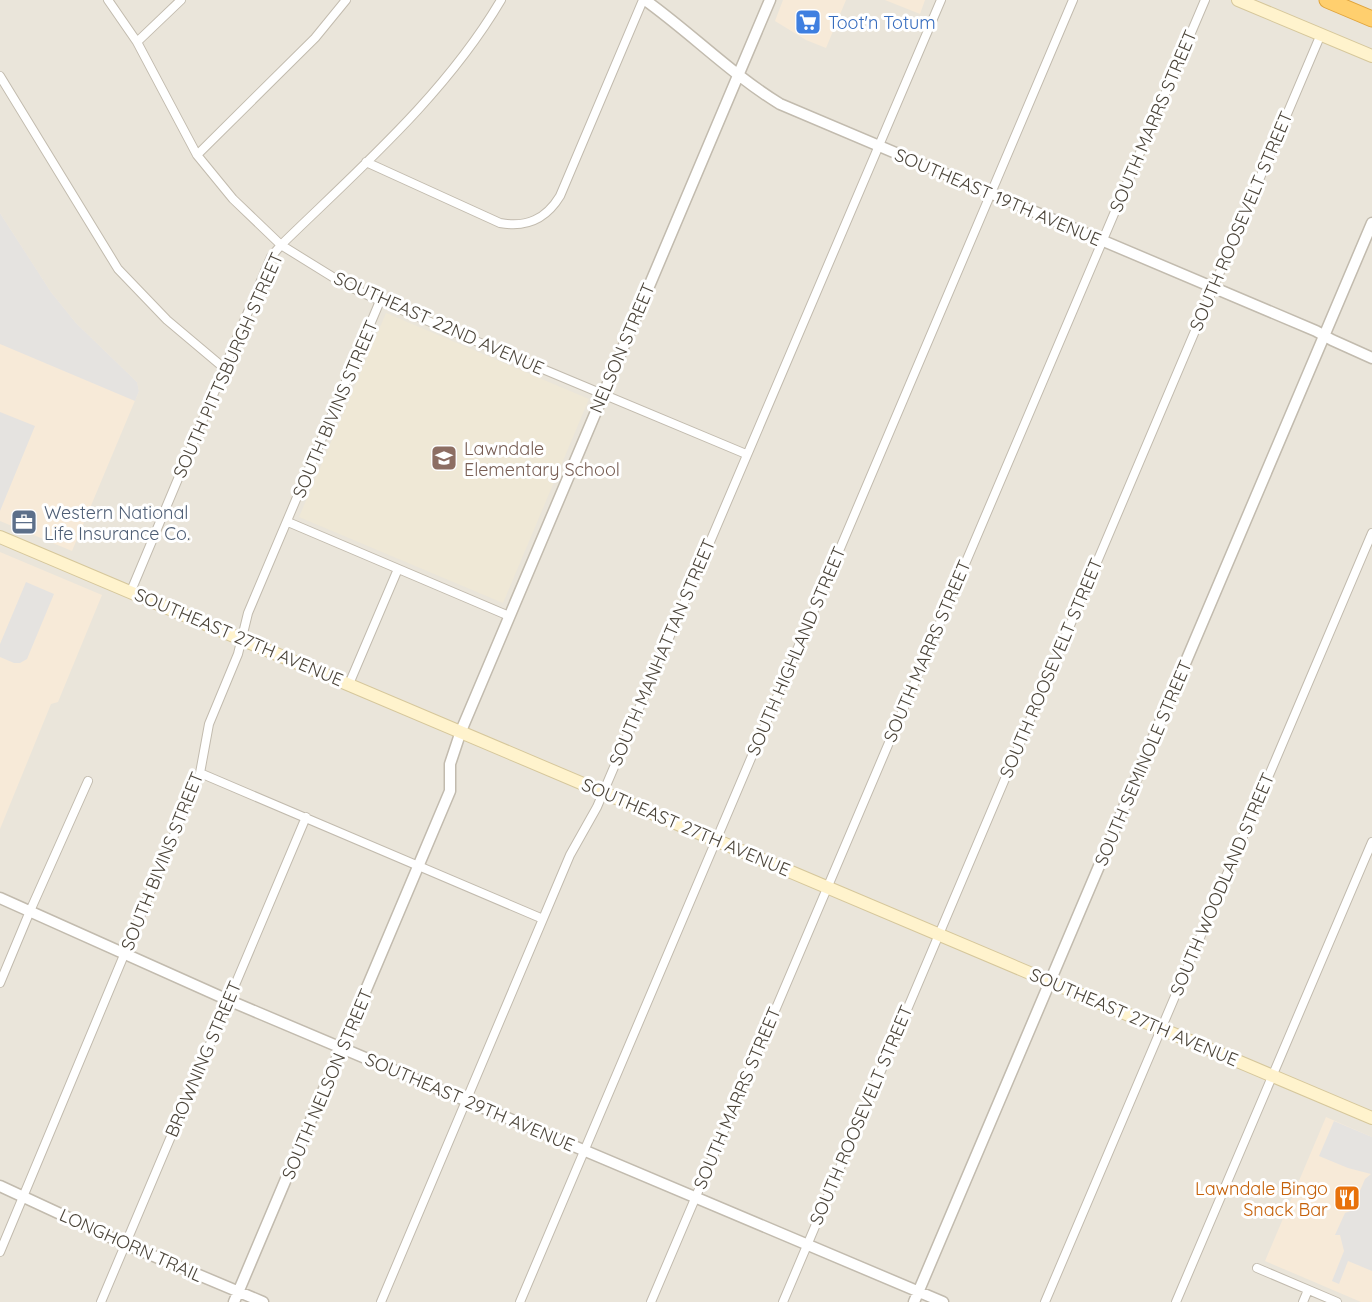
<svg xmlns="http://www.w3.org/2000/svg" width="1372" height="1302" viewBox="0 0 1372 1302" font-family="Quicksand,sans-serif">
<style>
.residential{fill:#eae5da}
.commercial{fill:#f7ead8}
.education{fill:#efe8d6}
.parking{fill:#e5e3e0}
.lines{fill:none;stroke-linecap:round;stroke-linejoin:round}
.minor-casing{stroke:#c2bbae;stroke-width:10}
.tertiary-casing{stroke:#c2bbae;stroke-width:13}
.secondary-casing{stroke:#d6c79b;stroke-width:14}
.motorway-casing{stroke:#e0a43c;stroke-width:17}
.minor{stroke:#fff;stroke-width:8}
.tertiary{stroke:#fff;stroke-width:10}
.secondary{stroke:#fff3cd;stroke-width:12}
.motorway{stroke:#ffcf6e;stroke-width:15}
.labels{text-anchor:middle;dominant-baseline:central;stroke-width:6;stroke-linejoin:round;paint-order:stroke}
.shop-label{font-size:18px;fill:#366cbe;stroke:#fff;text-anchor:start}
.street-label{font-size:18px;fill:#4b4439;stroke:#fff}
.education-label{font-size:18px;fill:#785e54;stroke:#fff;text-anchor:start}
.service-label{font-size:18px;fill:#4e5e75;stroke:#fff;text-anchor:start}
.food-label{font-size:18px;fill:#c56008;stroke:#fff;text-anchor:end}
</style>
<rect width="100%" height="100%" fill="#f6f3ec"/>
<!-- residential -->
<path class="residential" d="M0,0H1372V1302H0Z"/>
<!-- commercial -->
<path class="commercial" d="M783,0H846L826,48L806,40L775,21Z
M885,0H925L920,14Z
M0,213L51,292L76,323L137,382L139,391L72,551L0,521Z
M0,552L102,595L58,702L51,704L0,829Z
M1326,1117L1372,1137V1302H1361L1265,1261Z"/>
<!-- education -->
<path class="education" d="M386,313L589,399L503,603L299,517Z"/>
<!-- parking -->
<path class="parking" d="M0,213L51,292L76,323L137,382L139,391L135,401L0,344Z
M0,412L35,426L0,511Z
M26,582L54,594L27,659L20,663H14L0,657V644Z
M1334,1121L1372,1137V1271L1348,1261L1339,1284L1332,1281L1344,1251L1340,1235H1335L1345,1213L1356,1209L1357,1207H1353L1365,1179L1371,1174L1348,1168L1319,1156Z"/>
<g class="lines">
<defs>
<path id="minor" d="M108,0L137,42L197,155L233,199L281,245L344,284L380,301L746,454
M137,42L181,0
M0,76L118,269L167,320L224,368
M197,155L315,38L346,0
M366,162L500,223C527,228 546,219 560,196L643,0
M288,522L509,616
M131,591L271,257L281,245C359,169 445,95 501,0
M349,684L398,569
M200,773L543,919
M0,983L30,911L88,781
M0,1252L200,773L209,724L238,654L248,613L380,301
M1257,1268L1337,1302
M101,1302L306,817
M381,1302L570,855L597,807L941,0
M520,1302L1073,0
M651,1302L1205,0
M783,1302L1321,34
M1045,1302L1372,533
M1176,1302L1372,842
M1303,1302L1308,1290"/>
<path id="tertiary" d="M645,0C691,33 731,74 780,104L1316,331L1332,340L1372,358
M0,898L228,1000L943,1302
M0,1186L125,1244L263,1302
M234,1302L450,791V764L461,731L770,0
M914,1302L1372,223"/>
<path id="secondary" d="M1238,0L1372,56
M0,537L1372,1118"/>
<path id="motorway" d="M1327,0L1372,19"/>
</defs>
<!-- minor casing -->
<use href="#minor" class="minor-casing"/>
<!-- tertiary casing -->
<use href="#tertiary" class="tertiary-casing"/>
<!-- secondary casing -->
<use href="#secondary" class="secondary-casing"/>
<!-- motorway casing -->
<use href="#motorway" class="motorway-casing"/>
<!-- minor -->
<use href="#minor" class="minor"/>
<!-- tertiary -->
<use href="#tertiary" class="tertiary"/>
<!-- secondary -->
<use href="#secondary" class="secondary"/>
<!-- motorway -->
<use href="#motorway" class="motorway"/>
</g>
<!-- icons -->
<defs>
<symbol id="supermarket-square" viewBox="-11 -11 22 22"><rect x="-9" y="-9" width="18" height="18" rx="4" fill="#3f7fe0" stroke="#fff"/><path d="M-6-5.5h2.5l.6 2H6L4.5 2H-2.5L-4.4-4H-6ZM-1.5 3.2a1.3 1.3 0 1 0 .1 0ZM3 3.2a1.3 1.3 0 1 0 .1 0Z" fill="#fff"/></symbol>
<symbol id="school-square" viewBox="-11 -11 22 22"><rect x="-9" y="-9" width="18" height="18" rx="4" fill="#8d6e63" stroke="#fff"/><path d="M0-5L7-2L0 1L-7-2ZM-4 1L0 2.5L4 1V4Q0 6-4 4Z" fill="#fff"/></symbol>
<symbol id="office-square" viewBox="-11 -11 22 22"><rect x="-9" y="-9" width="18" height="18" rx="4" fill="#5c6f8a" stroke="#fff"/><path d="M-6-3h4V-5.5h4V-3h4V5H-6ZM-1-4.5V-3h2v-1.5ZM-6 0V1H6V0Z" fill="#fff"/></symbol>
<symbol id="restaurant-square" viewBox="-11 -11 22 22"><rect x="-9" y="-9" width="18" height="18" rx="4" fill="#e8710a" stroke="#fff"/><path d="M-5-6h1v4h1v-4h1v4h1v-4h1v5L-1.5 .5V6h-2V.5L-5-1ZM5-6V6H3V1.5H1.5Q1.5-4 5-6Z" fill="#fff"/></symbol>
</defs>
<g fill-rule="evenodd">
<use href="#supermarket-square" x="793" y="7" width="30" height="30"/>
<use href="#school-square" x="429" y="443" width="30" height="30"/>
<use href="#office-square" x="9" y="507" width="30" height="30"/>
<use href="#restaurant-square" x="1332" y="1183" width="30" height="30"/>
</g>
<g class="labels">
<!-- shop labels -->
<g class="shop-label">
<text x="828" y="22">Toot'n Totum</text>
</g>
<!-- street labels -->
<g class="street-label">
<text transform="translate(1153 121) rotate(-67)">SOUTH MARRS STREET</text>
<text transform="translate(998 197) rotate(23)">SOUTHEAST 19TH AVENUE</text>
<text transform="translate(1241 221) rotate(-67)">SOUTH ROOSEVELT STREET</text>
<text transform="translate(439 323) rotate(24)">SOUTHEAST 22ND AVENUE</text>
<text transform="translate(622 348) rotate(-67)">NELSON STREET</text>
<text transform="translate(228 365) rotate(-66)">SOUTH PITTSBURGH STREET</text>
<text transform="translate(335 409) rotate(-67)">SOUTH BIVINS STREET</text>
<text transform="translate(239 637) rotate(23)">SOUTHEAST 27TH AVENUE</text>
<text transform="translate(796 651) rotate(-67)">SOUTH HIGHLAND STREET</text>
<text transform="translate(927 651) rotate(-67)">SOUTH MARRS STREET</text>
<text transform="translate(662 652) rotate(-67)">SOUTH MANHATTAN STREET</text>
<text transform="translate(1051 668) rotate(-67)">SOUTH ROOSEVELT STREET</text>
<text transform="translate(1143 763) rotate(-67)">SOUTH SEMINOLE STREET</text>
<text transform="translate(686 827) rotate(23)">SOUTHEAST 27TH AVENUE</text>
<text transform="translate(162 861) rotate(-68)">SOUTH BIVINS STREET</text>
<text transform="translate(1222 884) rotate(-67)">SOUTH WOODLAND STREET</text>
<text transform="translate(1134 1017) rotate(23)">SOUTHEAST 27TH AVENUE</text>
<text transform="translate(203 1059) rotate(-67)">BROWNING STREET</text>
<text transform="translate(327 1084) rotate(-67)">SOUTH NELSON STREET</text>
<text transform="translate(737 1098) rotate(-67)">SOUTH MARRS STREET</text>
<text transform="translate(470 1102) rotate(23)">SOUTHEAST 29TH AVENUE</text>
<text transform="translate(861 1115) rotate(-67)">SOUTH ROOSEVELT STREET</text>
<text transform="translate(131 1245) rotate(24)">LONGHORN TRAIL</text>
</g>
<!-- education labels -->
<g class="education-label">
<text x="464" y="448">Lawndale<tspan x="464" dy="21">Elementary School</tspan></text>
</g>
<!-- service labels -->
<g class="service-label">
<text x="44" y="512">Western National<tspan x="44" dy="21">Life Insurance Co.</tspan></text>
</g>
<!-- food labels -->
<g class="food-label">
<text x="1328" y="1188">Lawndale Bingo<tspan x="1328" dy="21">Snack Bar</tspan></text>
</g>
</g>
</svg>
